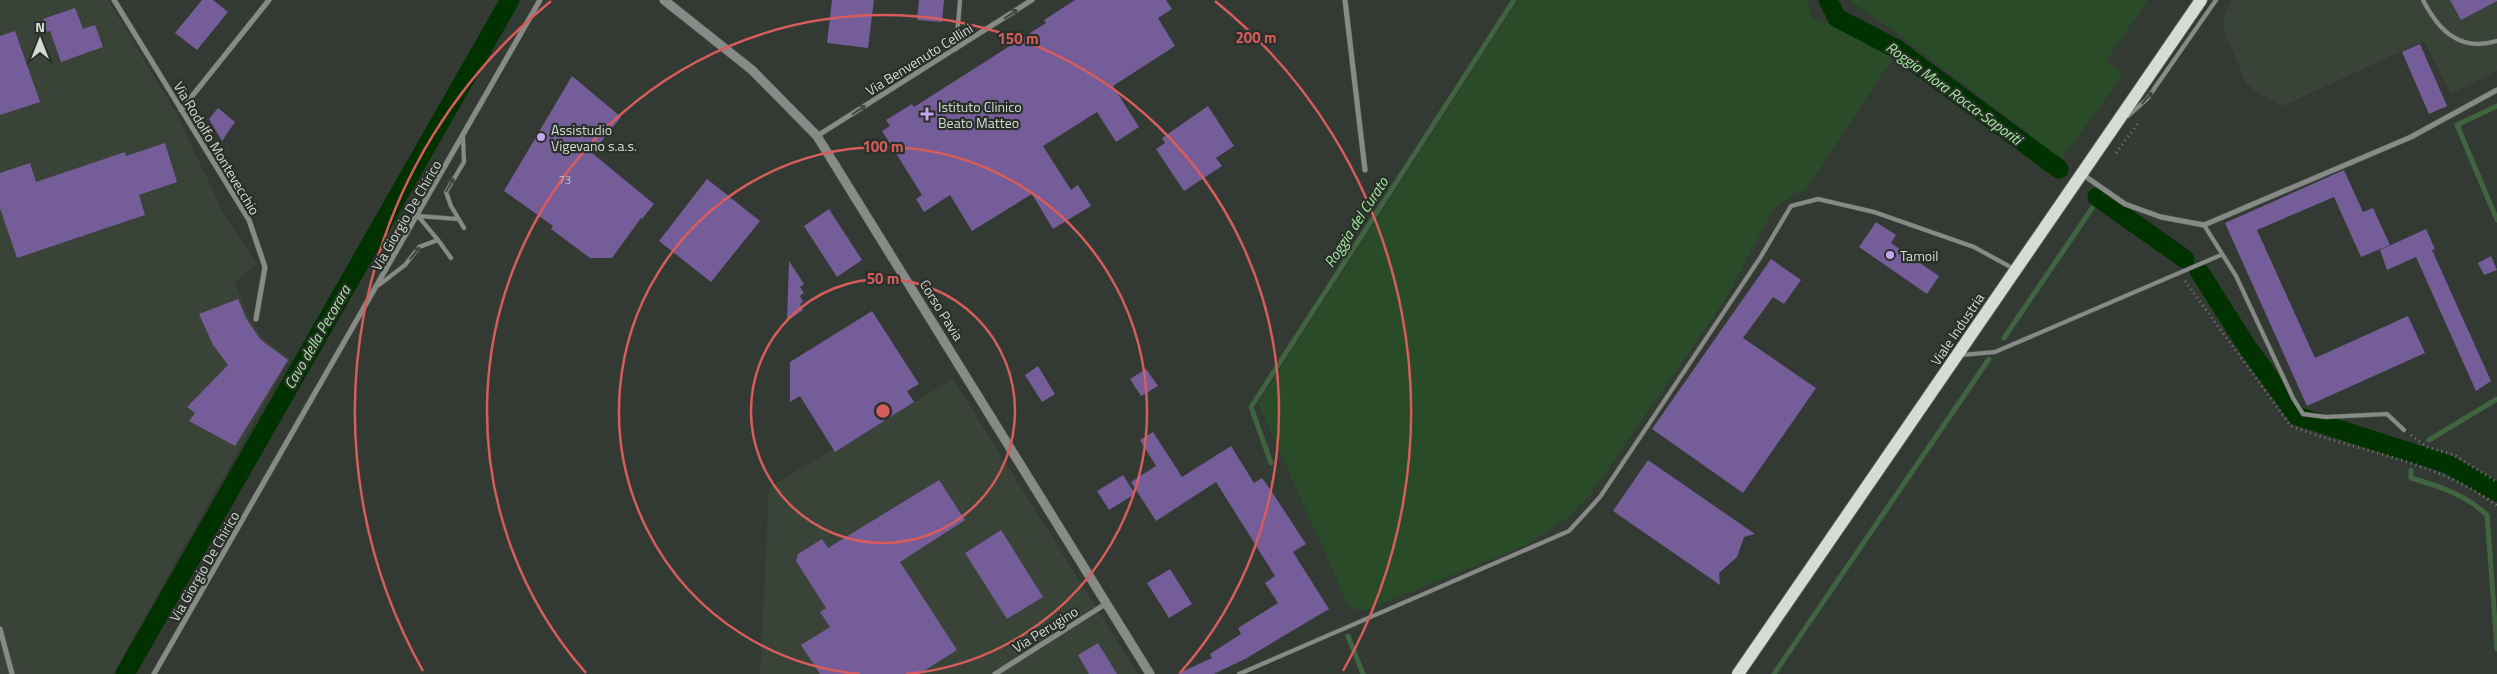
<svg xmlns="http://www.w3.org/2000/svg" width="2497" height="674" viewBox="0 0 2497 674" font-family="'Titillium Web',sans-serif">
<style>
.built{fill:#394338}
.green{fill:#294b27}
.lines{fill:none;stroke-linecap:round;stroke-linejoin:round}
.stream{stroke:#406440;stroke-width:5}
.canal{stroke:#003200;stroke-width:19}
.building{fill:#755d99}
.service-casing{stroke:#505650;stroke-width:5}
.minor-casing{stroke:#505650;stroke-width:6}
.tertiary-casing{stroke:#505650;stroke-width:10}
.primary-casing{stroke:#505650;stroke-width:14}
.path{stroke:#797e79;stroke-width:3;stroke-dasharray:1 4;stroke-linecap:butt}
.service{stroke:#878a87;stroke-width:4}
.minor{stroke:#878a87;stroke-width:5}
.tertiary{stroke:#878a87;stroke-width:9}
.primary{stroke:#d6dcd5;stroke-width:12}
.oneway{stroke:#404640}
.ring{fill:none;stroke:#d65d5c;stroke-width:2.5}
.poi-dot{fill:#c4a7f1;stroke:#292f29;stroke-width:2}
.labels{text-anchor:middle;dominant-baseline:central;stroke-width:4.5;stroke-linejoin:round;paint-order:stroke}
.number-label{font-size:11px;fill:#bebbc7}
.street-label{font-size:14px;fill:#d6dad6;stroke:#292f29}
.poi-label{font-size:14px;fill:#d6dad6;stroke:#292f29;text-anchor:start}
.water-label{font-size:15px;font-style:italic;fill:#a4eb9e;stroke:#292f29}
.centre{fill:#d65d5c;stroke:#292f29;stroke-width:2.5}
.ring-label{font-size:15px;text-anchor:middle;font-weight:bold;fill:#d65d5c;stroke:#292f29;stroke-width:4.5;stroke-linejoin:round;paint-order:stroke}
</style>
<rect width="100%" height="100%" fill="#333933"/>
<!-- built -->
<path class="built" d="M0,0H108L176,113L223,212L257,264L235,282L249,317L262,337L290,358L113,674H0Z
M2231,0H2497V71L2451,94L2424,41L2283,106L2256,92L2246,83L2224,31L2223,19Z
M953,379L1138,674H760L769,487Z"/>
<!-- green -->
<path class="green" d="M1518,0H1807L1812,19L1831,24L1894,56L1806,190L1792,195L1773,210L1725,300L1590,495L1569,517L1527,545L1366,610H1357L1348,605L1258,403Z
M1849,0H2148L2106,61L2123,75L2062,159L1895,32Z"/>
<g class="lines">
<!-- stream -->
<path class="stream" d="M2497,106L2457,125L2497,220
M2004,338L2099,198
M2429,440L2497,399
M2412,452L2419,447
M1271,463L1251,407L1514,0
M2411,470V478C2439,486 2466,495 2487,515L2497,649
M1348,636L1363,674
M1774,674L1989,359"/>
<!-- canal -->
<path class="canal" d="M1828,0L1837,18L1895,48L2059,169
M2097,197L2185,259
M2199,271L2246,345L2297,416L2447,464L2497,492
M125,674L510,0"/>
</g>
<!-- building -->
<path class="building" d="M202,0H213L228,12L197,50L175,33Z
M832,0H874L868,48L827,43Z
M919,0H944L942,22L917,20Z
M1075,0H1166L1172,9L1158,18L1175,46L1113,86L1139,127L1116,142L1097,112L1043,146L1071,190L1078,185L1091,206L1053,229L1032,194L972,231L950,195L924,212L916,199L922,195L882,131L890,126L886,120L912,104L914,107L1046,23L1044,20Z
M2450,0H2497V1L2461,20Z
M75,8L83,29L95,25L103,47L61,62L50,31L47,32L43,19Z
M15,31L40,102L0,115V36Z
M2420,44L2447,106L2429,114L2402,52Z
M572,76L621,117L592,153L654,204L642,219L641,218L612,258H590L551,229L553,226L504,191Z
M1208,106L1234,146L1216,158L1222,166L1184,191L1156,149L1165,143L1162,138Z
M218,108L235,122L222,141L209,119Z
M165,143L177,182L139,195L145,215L17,258L0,208V173L30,163L36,182L125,152L126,156Z
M2344,170L2363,212L2373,208L2390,245L2361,257L2334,197L2257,230L2315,358L2408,316L2425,353L2307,406L2225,223Z
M707,179L760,221L711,282L659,241Z
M829,209L862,260L837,277L804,226Z
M1876,222L1896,235L1891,243L1939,276L1927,294L1859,247Z
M2426,229L2435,249L2432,250L2491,381L2476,391L2416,257L2387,270L2380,250Z
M2491,256L2497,270L2484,275L2478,263Z
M1771,259L1801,280L1784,304L1773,297L1743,338L1816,388L1743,493L1652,429Z
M789,261L804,284L800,287L804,293L800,296L803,302L800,304L803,310L787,321Z
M238,299L246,318L260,339L288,360L235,446L189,421L195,413L187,407L228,365L213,345L199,314Z
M872,311L919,384L907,391L914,402L835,452L800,396L790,402V362Z
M1038,366L1055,394L1042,402L1025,375Z
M1146,369L1158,386L1141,396L1130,379Z
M1153,432L1182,477L1231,446L1254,483L1262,478L1272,492L1306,544L1293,552L1329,609L1245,659L1214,674H1177L1212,658L1210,654L1241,634L1238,628L1278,603L1265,583L1275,576L1216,482L1156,521L1131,482L1156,466L1140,440Z
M1648,460L1755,534L1744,537L1737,557L1719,573L1720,585L1613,511Z
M1123,475L1135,494L1109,510L1097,491Z
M939,480L965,520L900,562L957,650L919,674H820L801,645L830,627L820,612L826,608L796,561L798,554L822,539L828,548Z
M1001,530L1043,597L1007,619L965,553Z
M1170,569L1192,604L1169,618L1147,583Z
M1098,643L1117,674H1089L1078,655Z"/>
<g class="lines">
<defs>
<path id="service" d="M2423,0C2439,31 2460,52 2497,41
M956,49L960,0
M2128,116L2147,99L2216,0
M463,136L464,162L446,192L451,206L464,228
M418,216L458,219
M418,216L438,240
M2204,225L2236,276L2293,398L2303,414L2326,417L2387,414L2404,430
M379,285L405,265L419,247L438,240L451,258
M1961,355L1995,352L2221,255
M1239,674L1569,531L1600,497L1760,258L1791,206L1818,199L1874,212L1974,247L2014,269"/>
<path id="minor" d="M114,0L249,220L265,267L256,319
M1345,0L1365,170
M181,110L269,0
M817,136L1032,0
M2082,174L2125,204L2161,217L2204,225L2411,137L2497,90
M0,629L12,674
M154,674L540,0
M995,674L1107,603"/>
<path id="tertiary" d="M664,0L752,70L817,136L1150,674"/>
<path id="primary" d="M1738,674L2201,0"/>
</defs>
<!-- service casing -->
<use href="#service" class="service-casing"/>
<!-- minor casing -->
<use href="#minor" class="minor-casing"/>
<!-- tertiary casing -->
<use href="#tertiary" class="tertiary-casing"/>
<!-- primary casing -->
<use href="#primary" class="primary-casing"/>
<!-- path -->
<path class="path" d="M2116,153L2139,122
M2185,281L2291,426C2360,453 2437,460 2497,506
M2411,435L2427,447L2454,455L2497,482"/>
<!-- service -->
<use href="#service" class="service"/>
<!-- minor -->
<use href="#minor" class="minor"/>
<!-- tertiary -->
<use href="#tertiary" class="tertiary"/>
<!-- primary -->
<use href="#primary" class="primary"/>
</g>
<!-- one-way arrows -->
<defs><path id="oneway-shaft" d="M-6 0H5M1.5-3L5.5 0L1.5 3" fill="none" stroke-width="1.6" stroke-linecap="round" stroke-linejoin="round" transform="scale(1.25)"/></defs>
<g class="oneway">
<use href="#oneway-shaft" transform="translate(1011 14) rotate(-33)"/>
<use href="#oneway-shaft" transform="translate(2147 98) rotate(-49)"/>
<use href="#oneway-shaft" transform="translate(859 110) rotate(-32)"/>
<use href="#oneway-shaft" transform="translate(450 185) rotate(-59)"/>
<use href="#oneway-shaft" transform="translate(415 253) rotate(-50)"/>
</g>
<!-- distance rings -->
<g class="ring">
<circle cx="883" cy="411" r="132"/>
<path d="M860 674A264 264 0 1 1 906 674"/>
<path d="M586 673A396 396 0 1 1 1180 673"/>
<path d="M423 671A528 528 0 0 1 551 1M1215 1A528 528 0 0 1 1343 671"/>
</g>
<!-- markers -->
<g class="poi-dot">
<path d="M924.5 106.5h5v5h5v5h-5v5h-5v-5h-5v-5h5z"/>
<circle cx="541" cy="137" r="5"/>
<circle cx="1890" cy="255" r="5"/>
</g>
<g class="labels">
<!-- number labels -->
<g class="number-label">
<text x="565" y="180">73</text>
</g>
<!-- street labels -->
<g class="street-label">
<text transform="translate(919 59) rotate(-32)">Via Benvenuto Cellini</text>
<text transform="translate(217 148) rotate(59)">Via Rodolfo Montevecchio</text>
<text transform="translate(406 215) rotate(-60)">Via Giorgio De Chirico</text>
<text transform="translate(942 310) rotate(58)">Corso Pavia</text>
<text transform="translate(1957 329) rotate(-56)">Viale Industria</text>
<text transform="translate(204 566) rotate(-60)">Via Giorgio De Chirico</text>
<text transform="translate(1045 629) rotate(-32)">Via Perugino</text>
</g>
<!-- poi labels -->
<g class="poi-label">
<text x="938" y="106">Istituto Clinico<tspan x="938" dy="16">Beato Matteo</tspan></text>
<text x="551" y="129">Assistudio<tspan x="551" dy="16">Vigevano s.a.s.</tspan></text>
<text x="1900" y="255">Tamoil</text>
</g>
<!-- water labels -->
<g class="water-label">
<text transform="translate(1954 93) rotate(36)">Roggia Mora Rocca-Saporiti</text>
<text transform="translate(1356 222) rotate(-57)">Roggia del Curato</text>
<text transform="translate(317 337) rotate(-60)">Cavo della Pecorara</text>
</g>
</g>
<circle cx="883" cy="411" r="8" class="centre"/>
<g class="ring-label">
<text x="1256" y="43">200 m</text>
<text x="1018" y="44">150 m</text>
<text x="883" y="152">100 m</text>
<text x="883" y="284">50 m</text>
</g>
<!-- north arrow -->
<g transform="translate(40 40)" stroke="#292f29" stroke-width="4" paint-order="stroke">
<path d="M0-4L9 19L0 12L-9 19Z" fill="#d6dad6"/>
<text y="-8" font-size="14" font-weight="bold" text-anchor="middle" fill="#d6dad6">N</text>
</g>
</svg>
